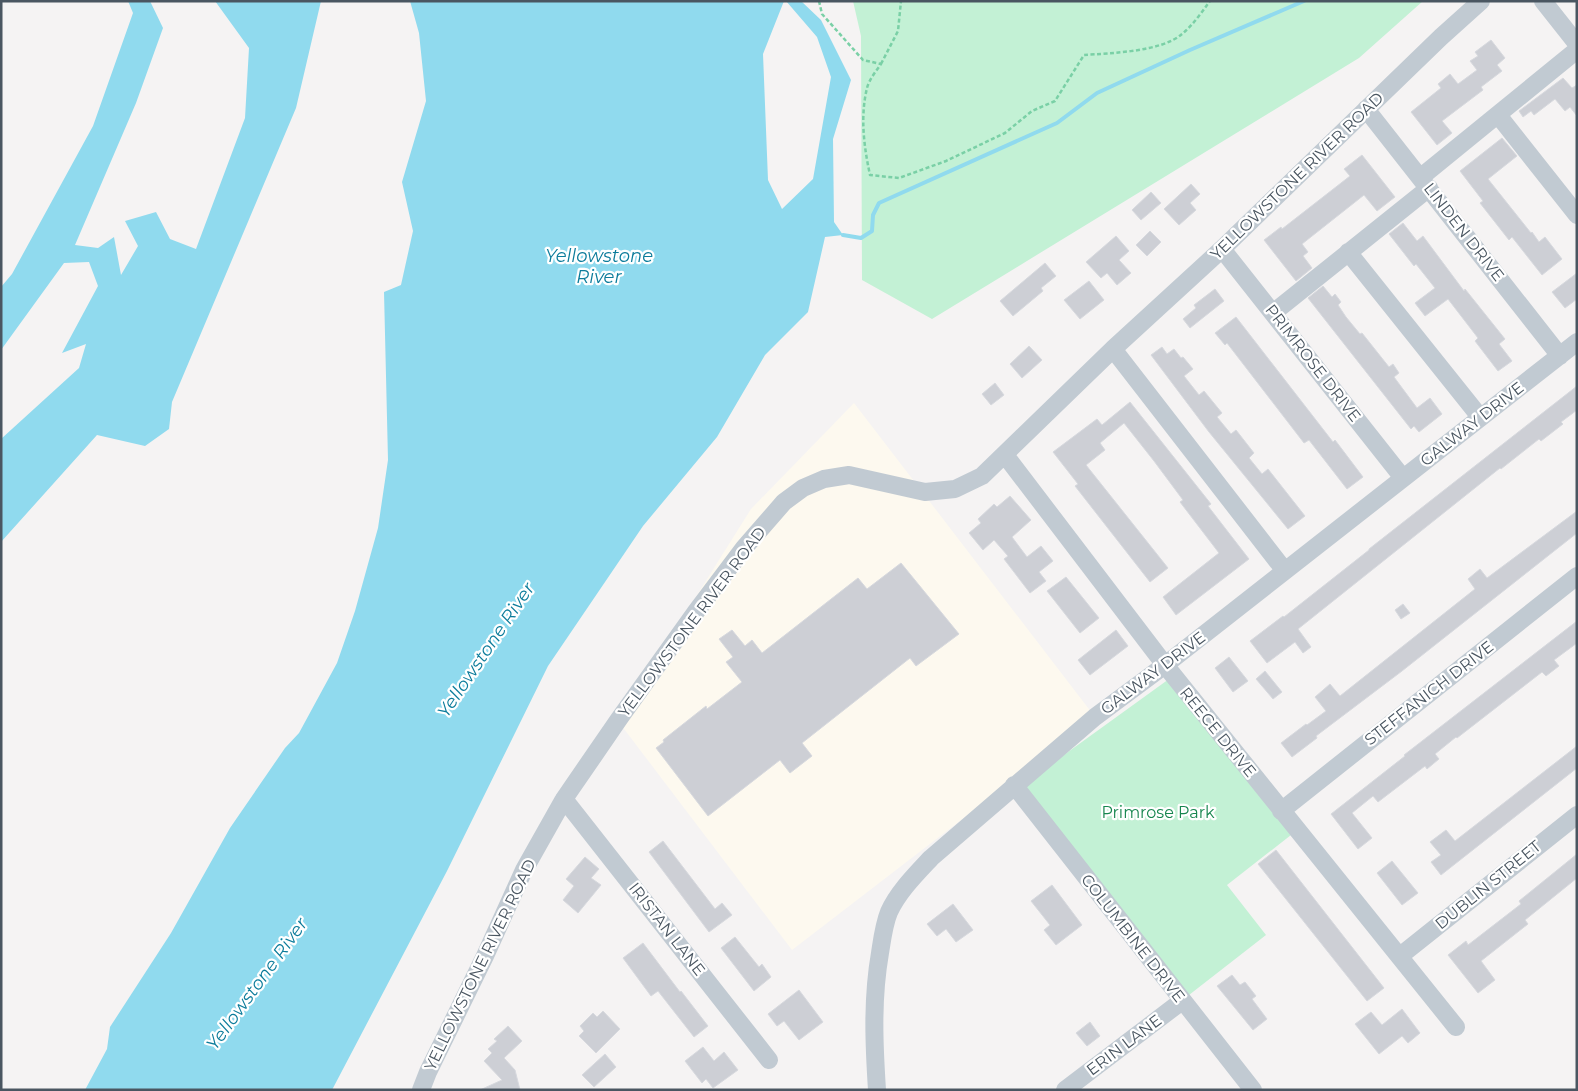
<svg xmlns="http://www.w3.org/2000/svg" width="1578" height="1091" viewBox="0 0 1578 1091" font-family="Montserrat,sans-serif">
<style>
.commercial{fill:#fdf9ef}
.green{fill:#c3f1d5}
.water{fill:#90daee}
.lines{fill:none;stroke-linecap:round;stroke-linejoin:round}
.stream{stroke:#90daee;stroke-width:4}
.building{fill:#cdcfd5;stroke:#d7d9de}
.path{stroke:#7ad0a6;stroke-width:2.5;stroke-dasharray:4 2.5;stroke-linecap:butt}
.minor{stroke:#c1cad2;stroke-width:18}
.labels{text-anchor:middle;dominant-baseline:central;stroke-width:4.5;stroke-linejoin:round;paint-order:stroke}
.street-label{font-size:16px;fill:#4a5661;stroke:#fff}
.park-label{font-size:16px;fill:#17864f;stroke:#fff}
.water-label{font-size:18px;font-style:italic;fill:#0c7c9b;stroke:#fff}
</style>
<rect width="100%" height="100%" fill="#f5f3f3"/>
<!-- commercial -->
<path class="commercial" d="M854,403L1095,717L792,950L618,721L751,509Z"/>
<!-- green -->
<path class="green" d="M853,1H1423L1359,58L932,319L862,280L861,36Z
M1169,679L1291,835L1227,885L1266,935L1189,995L1021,786Z"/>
<!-- water -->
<path class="water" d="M128,1H150L163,28L136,103L75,245L98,248L114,237L121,275L138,246L125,221L156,212L170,239L196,249L245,118L249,48L215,1H321L296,108L172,402L169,429L145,446L97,435L1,542V439L79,368L86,344L62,353L98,286L89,262L64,263L1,350V287L12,274L93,126L133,13Z
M410,1H784L763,54L768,180L782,209L813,179L831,77L817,37L786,1H801L821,20L851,80L833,139L834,222L843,235L825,237L808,312L765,355L717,437L643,526L548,666L447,871L332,1090H85L107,1049L110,1027L171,933L230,828L285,748L299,733L337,663L355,611L378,528L388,460L384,292L401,285L413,231L402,182L426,101L419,33Z"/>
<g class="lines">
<!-- stream -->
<path class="stream" d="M843,235L861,238L872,231L873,215L879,203L1057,123L1097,93L1190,50L1304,1"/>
</g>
<!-- building -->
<path class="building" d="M1491,40L1505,58L1497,65L1502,71L1481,87L1483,90L1442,121L1452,133L1437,145L1411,112L1441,88L1438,84L1450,74L1458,84L1477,70L1470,61L1478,56L1475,52Z
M1563,78L1572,88L1577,85V116L1570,107L1565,111L1555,99L1534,115L1531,111L1523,117L1519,111Z
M1502,138L1517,156L1488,179L1531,233L1532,232L1539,242L1545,237L1562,259L1542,275L1512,237L1509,240L1480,203L1483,201L1460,171Z
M1362,155L1395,197L1377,211L1364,195L1302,244L1308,252L1303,256L1312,268L1296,281L1264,240L1281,227L1282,229L1350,176L1344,169Z
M1191,184L1200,194L1190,203L1196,210L1179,225L1164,209Z
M1151,192L1161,203L1141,220L1132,210Z
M1403,223L1417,241L1423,236L1464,291L1465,289L1505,339L1499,344L1512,361L1498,371L1475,341L1478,338L1448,299L1425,316L1415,303L1435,288L1416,264L1414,266L1389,234Z
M1150,231L1161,242L1147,256L1136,245Z
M1116,236L1129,251L1119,260L1131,273L1117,285L1107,273L1101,278L1086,262Z
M1045,263L1056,276L1041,288L1043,291L1013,316L1000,301Z
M1577,273V299L1565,308L1552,292Z
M1089,281L1104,300L1080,319L1064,300Z
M1323,286L1332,297L1335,294L1341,302L1338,305L1346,317L1360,334L1362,333L1389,367L1393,364L1399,373L1394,377L1417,408L1430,398L1442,414L1419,432L1414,426L1411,429L1308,298Z
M1215,289L1224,301L1190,328L1183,319L1196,308L1194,305Z
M1236,317L1333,442L1335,440L1363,477L1347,489L1309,440L1304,443L1227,343L1225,345L1215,333Z
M1029,346L1042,360L1022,378L1010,364Z
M1162,347L1167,354L1174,349L1181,358L1183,357L1193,369L1184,376L1199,395L1204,391L1222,413L1217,417L1231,434L1236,430L1254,453L1249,458L1262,474L1268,469L1305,516L1288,529L1209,432L1151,355Z
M995,383L1004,395L991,405L982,394Z
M1577,386V410L1561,422L1563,424L1541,441L1539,439L1501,469L1500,468L1298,629L1311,647L1303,653L1295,642L1267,663L1250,641L1283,616L1284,617L1369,550V549Z
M1130,402L1211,504L1208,506L1249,559L1176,615L1163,597L1219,553L1180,502L1183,500L1154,461L1124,423L1100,443L1105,450L1086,465L1168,568L1150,582L1075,486L1078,484L1053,452L1097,419L1102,425Z
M1010,496L1031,520L1012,537L1027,557L1041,546L1053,561L1039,572L1046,581L1030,593L1004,559L1008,556L994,540L983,550L969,533L981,523L978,519L994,504L997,507Z
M1577,511V533L1402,671L1316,736L1317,738L1292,757L1281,743L1306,724L1307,725L1326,711L1315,697L1330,684L1340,696L1475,589L1468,579L1480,569L1487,578Z
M901,563L959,634L916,666L910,658L802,743L812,756L790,773L780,760L708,816L656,748L664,742L663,740L706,706L707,709L742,682L726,662L733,657L719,639L732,630L745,646L752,640L762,653L858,578L867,589Z
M1066,577L1099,618L1080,633L1047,591Z
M1403,604L1410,613L1401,619L1395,610Z
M1577,621V643L1554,660L1559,666L1546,676L1542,672L1457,738L1456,737L1435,754L1439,759L1427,769L1425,766L1378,802L1373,796L1352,813L1372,838L1358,849L1331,814L1405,756L1404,755Z
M1116,630L1128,646L1090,675L1078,660Z
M1229,657L1248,681L1233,692L1215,668Z
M1265,671L1282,692L1273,699L1256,679Z
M1577,746V768L1441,875L1431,862L1441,855L1430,842L1446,830L1455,841Z
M663,841L715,909L722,903L732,915L709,932L649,852Z
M1276,850L1384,988L1367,1001L1258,864Z
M1577,854V878L1525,920L1528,924L1481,961L1495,980L1478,993L1448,955L1466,941L1468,945L1521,904L1519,901Z
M585,857L599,869L591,878L601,885L578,913L563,900L574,886L566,879Z
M1392,861L1418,893L1402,905L1377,873Z
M1052,885L1082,925L1056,945L1044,930L1050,925L1031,901Z
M953,904L973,930L956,942L946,929L937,936L927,924Z
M735,937L759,967L762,964L771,977L754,991L721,948Z
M643,943L680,992L681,991L708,1026L694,1037L658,991L651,996L623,958Z
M1232,975L1240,985L1245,982L1256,996L1252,999L1267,1019L1253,1030L1217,986Z
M799,990L823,1022L799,1040L784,1021L777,1026L768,1014Z
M1402,1009L1420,1033L1408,1043L1402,1036L1379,1054L1355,1024L1371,1012L1382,1025Z
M603,1011L620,1029L596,1053L579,1036L584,1031L580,1026L593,1013L597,1017Z
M1090,1022L1100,1036L1087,1046L1076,1033Z
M508,1026L522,1041L504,1058L515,1070L520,1090H480L502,1080L484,1061L492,1053L488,1049L497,1041L494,1039Z
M703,1047L714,1061L724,1052L738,1070L713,1088L706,1079L702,1083L685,1061Z
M605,1054L616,1067L594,1087L582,1075Z"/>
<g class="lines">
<!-- path -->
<path class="path" d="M819,1L822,14L863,60L881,64C876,71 869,80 867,88C860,117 864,147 870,175L899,178L946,161L1005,133L1032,111L1055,101L1084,55C1111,53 1161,52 1182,34C1193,25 1202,12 1210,1
M881,64L898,31L901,1"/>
<!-- minor -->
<path class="minor" d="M1543,1L1577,44
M1366,109L1560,356
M1498,115L1577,215
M1421,177L1577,50
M1222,249L1403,478
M1348,252L1480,417
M1273,313L1429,188
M1113,349L1285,571
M1005,455L1165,665L1456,1027
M1014,785L1253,1090
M564,799L769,1060
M1281,811L1577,576
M1400,956L1577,815
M421,1090L428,1072L485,956L524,870L564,799L619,719L695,613L744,548L784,502L803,488L824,479L849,475L925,492L955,489L982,476L1113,349L1222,249L1441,37L1481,1
M877,1090C874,1044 872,999 880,953C882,940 884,924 889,912C898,892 916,874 931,858L1095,717L1165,665L1577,342
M1065,1090L1182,1001"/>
</g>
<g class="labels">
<!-- street labels -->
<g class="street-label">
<text transform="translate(1297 176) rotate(-44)">YELLOWSTONE RIVER ROAD</text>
<text transform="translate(1464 232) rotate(52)">LINDEN DRIVE</text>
<text transform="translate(1313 363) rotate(52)">PRIMROSE DRIVE</text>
<text transform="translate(1472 424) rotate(-38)">GALWAY DRIVE</text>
<text transform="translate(692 622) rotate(-53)">YELLOWSTONE RIVER ROAD</text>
<text transform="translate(1153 673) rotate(-37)">GALWAY DRIVE</text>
<text transform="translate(1429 693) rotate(-38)">STEFFANICH DRIVE</text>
<text transform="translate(1218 732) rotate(51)">REECE DRIVE</text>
<text transform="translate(1488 885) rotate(-39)">DUBLIN STREET</text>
<text transform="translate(667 929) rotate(52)">IRISTAN LANE</text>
<text transform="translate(1133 938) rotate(52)">COLUMBINE DRIVE</text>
<text transform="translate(480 965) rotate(-64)">YELLOWSTONE RIVER ROAD</text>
<text transform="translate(1124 1045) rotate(-37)">ERIN LANE</text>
</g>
<!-- park labels -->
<g class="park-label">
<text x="1158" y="812">Primrose Park</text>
</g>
<!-- water labels -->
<g class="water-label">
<text x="599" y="256">Yellowstone<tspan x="599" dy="21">River</tspan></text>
<text transform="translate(486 650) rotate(-56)">Yellowstone River</text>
<text transform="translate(257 984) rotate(-54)">Yellowstone River</text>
</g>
</g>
<!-- border -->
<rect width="1578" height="1091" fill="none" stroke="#4a5661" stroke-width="5"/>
</svg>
